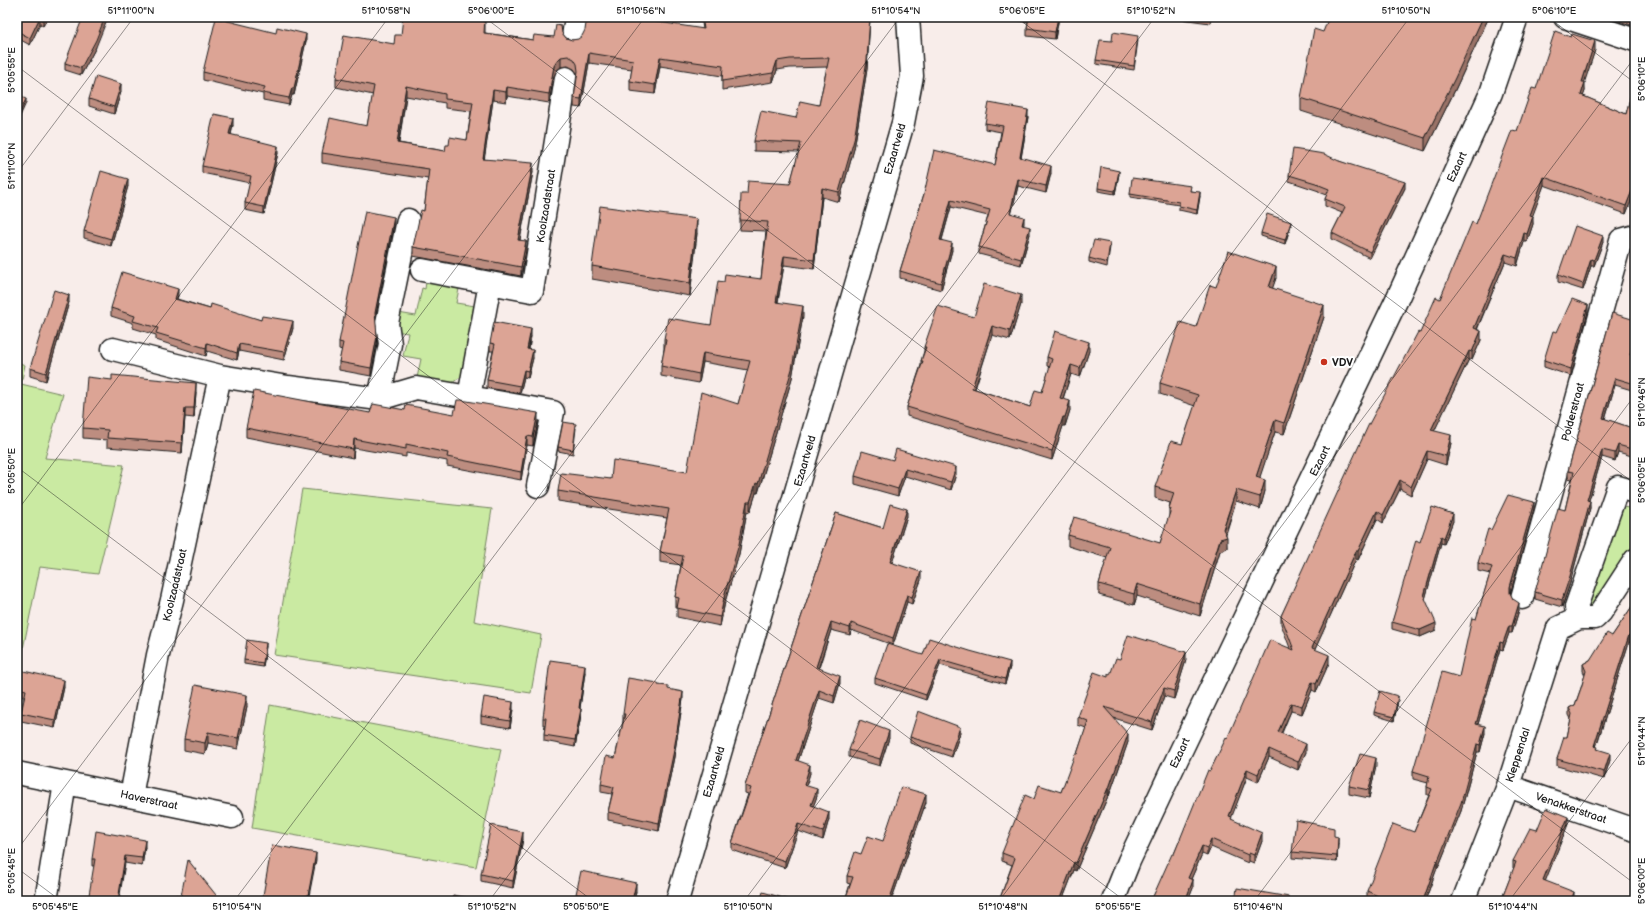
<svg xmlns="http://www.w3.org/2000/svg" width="1652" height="918" viewBox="0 0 1652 918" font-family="'Balsamiq Sans',sans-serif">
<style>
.green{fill:#caeaa2;stroke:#73835f}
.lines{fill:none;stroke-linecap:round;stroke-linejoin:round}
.minor-casing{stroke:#1c1c1c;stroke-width:25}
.secondary-casing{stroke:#1c1c1c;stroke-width:25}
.minor{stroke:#fff;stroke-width:22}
.secondary{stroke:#fff;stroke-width:22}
.wall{fill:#bd8d80;stroke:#1c1c1c;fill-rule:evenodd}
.shaded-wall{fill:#9a7368;stroke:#1c1c1c}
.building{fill:#dca495;stroke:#1c1c1c;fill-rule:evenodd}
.ticks{fill:none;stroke:#1c1c1c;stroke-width:1;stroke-opacity:0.45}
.poi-dot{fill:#c8321e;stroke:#fff;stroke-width:1.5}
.labels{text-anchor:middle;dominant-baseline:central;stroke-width:4;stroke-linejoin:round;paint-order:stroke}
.street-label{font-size:11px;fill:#1c1c1c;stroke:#fff}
.poi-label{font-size:11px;font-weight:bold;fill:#1c1c1c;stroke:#fff;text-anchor:start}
.neatline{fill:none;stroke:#1c1c1c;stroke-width:1.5}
.ticks-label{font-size:10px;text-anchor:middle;fill:#1c1c1c}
</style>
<rect width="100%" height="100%" fill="#f8edea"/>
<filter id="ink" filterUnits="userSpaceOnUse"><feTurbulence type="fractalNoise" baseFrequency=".025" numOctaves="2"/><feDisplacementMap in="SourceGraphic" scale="8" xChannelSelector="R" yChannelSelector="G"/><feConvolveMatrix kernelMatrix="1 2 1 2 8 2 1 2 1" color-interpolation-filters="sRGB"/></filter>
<g filter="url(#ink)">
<!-- green -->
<path class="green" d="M426,282L459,289L456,303L475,306L462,376L449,385L417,378L421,359L403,356L408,333L395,331L398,313L416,316L422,288L425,289Z
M17,362L25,365L21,384L63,394L45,458L124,465L98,574L40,567L17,678Z
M302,489L492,509L474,621L541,635L531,693L274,655Z
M1620,507L1631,508L1635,511V548L1599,603L1586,609Z
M270,705L501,749L476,867L252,828Z"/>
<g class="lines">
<defs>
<path id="minor" d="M1565,17L1635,40
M573,37L576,17
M422,270L490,283
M113,349L220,376L288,387L379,399L416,388L469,397L490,283L532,291L566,78
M469,397L553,412L538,486
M379,399L390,344L387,323L408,220
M1522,598L1621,240L1635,236
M1579,618L1576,607L1618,487L1635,492
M17,773L232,817
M1508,786L1635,830
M131,796L158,655L172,600L220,376
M46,901L65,783
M677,901L903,123L912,76L908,17
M1463,901L1508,786L1558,628L1579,618H1595L1601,612L1635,560"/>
<path id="secondary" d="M1113,901L1129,861L1177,759L1398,297L1491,93L1517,17"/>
</defs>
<!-- minor casing -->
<use href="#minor" class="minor-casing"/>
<!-- secondary casing -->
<use href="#secondary" class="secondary-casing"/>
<!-- minor -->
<use href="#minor" class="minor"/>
<!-- secondary -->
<use href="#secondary" class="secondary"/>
</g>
<!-- wall -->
<path class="wall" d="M17,17H48L43,26L40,24L30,45L17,38Z
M701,17H870L867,69L854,149L839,202L822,197L814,269L784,265L778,302L803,316L796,355L792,378L758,493H756L750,512L747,511L739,554L725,602L720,626L677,617V607H675V597L681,565L660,562V552L667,518L558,501V491L611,479L687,472L738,404L748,370L703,362L699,383L661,376V366L664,349V339L711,325L724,282L761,279L766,231L740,230V220L747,194L790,184L799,152L754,151V141L819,105L827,67L790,68L777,70L773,82L722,90V76L660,66L655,94L630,91V81L632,69L589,63L581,108L574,107V98L577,73L574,69L568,66L561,67L557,70L554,76L549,103L507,96L506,102L493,100L484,159L533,172L520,240L526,251L521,276L413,256V247L424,211L428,179L322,163V153L367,126L373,95L336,87V78L394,44L401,35L485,22V33L533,40L554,37L562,33L566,38L572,40L703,29ZM406,96L445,103V108L471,111L467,140L449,145L445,151L399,143Z
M998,17H1059L1055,39L1027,36V28L1028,22Z
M1173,17H1211L1210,23L1173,18Z
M1329,17H1489L1455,90L1425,151L1301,111V98Z
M1606,17H1635V26Z
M1138,40L1134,70L1096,64V60L1112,41Z
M306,41L294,95H292L289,105L263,100V94L203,80V72Z
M96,47L81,75L65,70V63Z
M1595,50L1584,82L1585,91L1583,96L1626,114L1635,79V191L1626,214L1544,185L1532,216L1533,224L1527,242H1524L1517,266L1505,262L1477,330L1481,340L1472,360L1469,359L1434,431L1451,443L1446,465L1427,459L1411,495L1400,489L1383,523L1377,519L1358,560L1356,559L1315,649L1329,663L1316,692L1312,690L1302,714L1291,711L1282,733L1306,752L1298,770L1269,757L1258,782L1247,777L1231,817L1232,820L1262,841L1254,863L1249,861L1248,863L1211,847L1207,856L1202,854L1191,879L1193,888L1188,900L1151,901L1174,854L1210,771L1227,739L1290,648L1281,624V616L1420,333L1440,299L1476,224L1536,89Z
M121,92L114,114L89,106V99Z
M1028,117L1021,158L1051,173L1046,193L1018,186L1011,214L1024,224L1023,225L1030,234L1021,265L979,254V247L988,216L951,207L942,240L952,250L941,290L900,278V271L924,194L995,165L1001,132L985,129V123Z
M233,125L231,135L278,153L264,214L245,210V203L250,183L202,173V166Z
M1339,161L1405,188L1370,258L1332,239V233L1342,213L1325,206V199L1327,195L1319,192V191L1289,181V175Z
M1119,174L1115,194L1098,191V188Z
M128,186L111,246L84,238V231Z
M1191,191L1200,196L1197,214L1179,210V205L1130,197V194Z
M394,224L375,318L377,344L371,376L339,370V362L342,350L339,349V342Z
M1291,225L1285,244L1261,236V233Z
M697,233L690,296L592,279V266Z
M1603,242L1594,266H1591L1583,290L1558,282V275Z
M1110,247L1107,267L1089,262V258Z
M1276,278L1272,288L1324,317L1284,434L1275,432L1259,478L1265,491L1260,509L1236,501L1226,534L1227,548L1220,551L1200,616L1137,596L1134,605L1099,595V584L1107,558L1068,546V535L1160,543L1169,517V508L1170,503L1155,498V487L1182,444L1195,406L1160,394V383L1196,327L1216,287Z
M178,296L177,299L210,309L261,320L293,328L284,360L239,351L237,360L207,351L206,356L156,340V335L133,328V323L111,316V308Z
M69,302L46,381L30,376V368Z
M1021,304L1010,340L992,335L975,389L1030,407L1042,392L1050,367L1047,366V357L1089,351L1080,377L1071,374L1063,399L1070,410L1065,426H1063L1052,460L907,416V407L921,365V361L924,351V347L974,317Z
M1588,312L1571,376L1544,367V360L1557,332Z
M1612,313L1632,355L1635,357V391L1615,385L1605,419L1635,429V427V457L1618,452L1615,461L1602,457L1589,500L1590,508L1570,583L1562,607L1535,599V592L1565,510L1572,479L1568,478V471Z
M531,336L529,350L533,358L528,378L524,377L520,393L487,388V380L493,351H490V343Z
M196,392L194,418L185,417L182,453L107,447V440L83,438V428Z
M405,410L538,422L533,446L527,445L521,480L447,466V461L406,453V457L354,448L353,458L246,437V428L370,413Z
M576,428L573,454L558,451V447Z
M893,460L956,474L951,490L905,476L898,496L855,484V476Z
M1534,509L1510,594L1519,610L1512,633H1509L1503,650L1500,649L1478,724L1485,733L1480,752H1477L1461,811L1438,868H1437L1425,901H1373L1367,899V891L1414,832L1429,795H1427V787L1428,783L1413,779V771L1459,677L1490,574L1478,571V563L1491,530Z
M836,513L883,528L907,516L892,563L921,580L912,604L907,602L893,645L851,630L850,635L831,630L819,668L840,683L834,703L819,698L798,761L810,773L806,786L817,796L813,806L829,819L823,840L798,831L785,868L732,850V843L748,794L745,793V786Z
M1453,521L1444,544L1441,543L1425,599L1436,630L1420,637L1392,629V622L1420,542Z
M1635,602V646L1629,642L1596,747L1598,749L1610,760L1604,779L1557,766V759L1567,737L1571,719L1569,715V708L1575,705L1581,688L1585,675L1583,671V664L1590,660L1612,636Z
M266,646L263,667L244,664V660Z
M923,655L1010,667L1005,684L940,665L926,700L875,683V678Z
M1186,660L1174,699L1164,696L1152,730L1114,718L1128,742L1109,796H1108L1076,871L1074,870L1062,901H999L1012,865L1002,861V853L1034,799L1061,792L1077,754L1086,728L1078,725V717L1108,677L1110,675Z
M585,672L580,708L581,715L575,747L544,741V735L545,725H543V718Z
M17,680L64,687L55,728L21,721V713L24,697L17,696Z
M658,685L668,689L683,699L674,757L659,831L608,820V812L612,794L601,792V784L615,758L623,721V714Z
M1398,700L1394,721L1374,715V712Z
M247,706L238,749L208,743L205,754L184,750V739Z
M513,709L510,728L481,723V716Z
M960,733L952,757L910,743V737Z
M889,738L880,766L849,757V750Z
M1376,766L1369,798L1349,794V786Z
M926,802L891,901H846V897L850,884L847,883V876L861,854L883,841Z
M1568,824L1545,881L1574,899V901H1501L1514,868H1513V861L1537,830Z
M523,839L513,888L481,881V874Z
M1338,843L1337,862L1292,858V852Z
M145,847L142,866L125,863L92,866V859Z
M636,891L634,901H576V894Z"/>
<!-- shaded-wall -->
<path class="shaded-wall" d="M40,17V24L30,45V38Z
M44,17H48L43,26V19Z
M105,17H108L96,47L81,75V68Z
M870,17L867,69L854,149L839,202V192Z
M1058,17H1059L1055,39V32Z
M1483,17H1489L1455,90L1425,151V138Z
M306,34V41L294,95V88Z
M1595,41V50L1582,90V82Z
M589,53V63L581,108V99Z
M561,57V67L557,70L554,76L549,103V94L554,66L557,61Z
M660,57V66L655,94V85Z
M777,61V70L773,82V73Z
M1585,82V91L1581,103V95Z
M121,84V92L114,114V107Z
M406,86V96L397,152V143Z
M507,87V96L506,102V92Z
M292,88V95L289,105V98Z
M493,90V100L483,168V159Z
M26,99V103L17,123V119Z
M1028,110V117L1020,164V157Z
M233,118V125L229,142V134Z
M278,146V153L264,214V207Z
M533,163V172L518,249V240Z
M1051,166V173L1046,193V186Z
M1119,171V174L1115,194V191Z
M1544,177V185L1530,223V215Z
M128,179V186L111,246V239Z
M1018,179V186L1010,220V213Z
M1405,182V188L1370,258V252Z
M1635,183V191L1626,214V206Z
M822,188V197L814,269V260Z
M1200,192V196L1197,214V210Z
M951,200V207L940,246V240Z
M1533,216V224L1527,242V234Z
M394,217V224L375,320V313Z
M1024,217V224L1022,231V225Z
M697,219V233L690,296V283Z
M1291,222V225L1285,244V240Z
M1030,227V234L1021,265V259Z
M1524,233V242L1517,266V258Z
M1603,236V242L1594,266V260Z
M526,241V251L521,276V267Z
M952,243V250L941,290V283Z
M1505,254V262L1474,336V328Z
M784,256V265L776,311V302Z
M1591,259V266L1583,290V284Z
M1276,267V278L1269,299V287Z
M178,289V296L175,306V299Z
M69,295V302L46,381V373Z
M1021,295V304L1010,340V331Z
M1324,305V317L1284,434V423Z
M1588,305V312L1571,376V369Z
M803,306V316L796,355L792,378L758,493V484Z
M293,321V328L284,360V352Z
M992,326V335L972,397V388Z
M531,329V336L527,357V349Z
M1481,331V340L1472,360V352Z
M377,336V344L371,376V368Z
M1635,336V344L1630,362V355Z
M1089,342V351L1080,377V368Z
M207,343V351L206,356V348Z
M239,344V351L237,360V353Z
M533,350V358L528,378V371Z
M1469,351V359L1431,438V430Z
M703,353V362L699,383V374Z
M1071,365V374L1060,407V398Z
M524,370V377L520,393V386Z
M1615,378V385L1603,425V418Z
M196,383V392L194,418V408Z
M1070,401V410L1065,426V417Z
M185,408V417L182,453V443Z
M538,413V422L533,446V437Z
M1063,417V426L1052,460V451Z
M1275,420V432L1256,489V477Z
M1451,435V443L1446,465V456Z
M527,436V445L521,480V472Z
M354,439V448L353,458V449Z
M1618,445V452L1615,461V453Z
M1602,450V457L1587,507V500Z
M1427,451V459L1411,495V487Z
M956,467V474L951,490V482Z
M905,469V476L898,496V489Z
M1265,480V491L1260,509V497Z
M1400,480V489L1383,523V515Z
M756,483V493L750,512V502Z
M1236,490V501L1224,538L1227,537V548L1220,551L1200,616V604Z
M1590,501V508L1570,583L1562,607V600Z
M747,502V511L739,554L725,602L720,626V617L725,593Z
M1534,502V509L1510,595V587Z
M907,509V516L890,569V562Z
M1377,511V519L1358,560V551Z
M1453,514V521L1444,544V538Z
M1441,536V543L1424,603V596Z
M1356,551V559L1312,656V648Z
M921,572V580L912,604V597Z
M1137,584V596L1134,605V594Z
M907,595V602L893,645V638Z
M1519,603V610L1512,633V626Z
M831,622V630L816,675V667Z
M851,623V630L850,635V628Z
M1436,623V630L1420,637V630Z
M1509,626V633L1503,650V643Z
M1629,635V642L1594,753V746Z
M1500,642V649L1476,731V724Z
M266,643V646L263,667V663Z
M1186,652V660L1174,699V691Z
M1329,655V663L1316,692V684Z
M940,660V665L926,700V695Z
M1010,662V667L1005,684V679Z
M585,665V672L579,715V708Z
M840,676V683L834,703V696Z
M64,680V687L55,728V720Z
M1312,682V690L1302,714V706Z
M1164,688V696L1152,730V722Z
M819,690V698L796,767V760Z
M683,692V699L674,757L659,831V823Z
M247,695V706L238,749V738Z
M1398,696V700L1394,721V717Z
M513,702V709L510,728V721Z
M1291,703V711L1278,740V732Z
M581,709V715L575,747V740Z
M1485,726V733L1480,752V745Z
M960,727V733L952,757V750Z
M889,731V738L880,766V759Z
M208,732V743L205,754V743Z
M1128,734V742L1109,796V788Z
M1306,744V752L1298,770V762Z
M1477,744V752L1461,811L1438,868V861Z
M1269,749V757L1258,782V774Z
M1610,753V760L1604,779V772Z
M1376,758V766L1369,798V790Z
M810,765V773L804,793V785Z
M1247,769V777L1229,824V816Z
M1108,788V796L1076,871V863Z
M817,789V796L811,813V805Z
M926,794V802L891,901H889Z
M19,812V819L17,832V826Z
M829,812V819L823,840V832Z
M1568,817V824L1543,887V880Z
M798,824V831L785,868V861Z
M523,832V839L513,888V881Z
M1262,833V841L1254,863V855Z
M1338,837V843L1337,862V856Z
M1211,839V847L1207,856V848Z
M145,840V847L142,866V858Z
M1202,846V854L1188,886V878Z
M316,853V860L308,901H307Z
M1249,853V861L1248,863V855Z
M125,856V863L119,901H118Z
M1437,860V868L1425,901H1423Z
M1074,862V870L1062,901H1059Z
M1193,880V888L1188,901L1186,899Z
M636,883V891L634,901H632Z
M1574,892V901H1571Z"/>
<!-- building -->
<path class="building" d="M19,17H44L43,19L40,17L30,38L17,31V21Z
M83,17H105L96,40L81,68L65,63Z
M403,17H485L484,33L533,40L534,35L554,37L556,25L561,26L562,33L566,38L572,40L578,39L582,36L585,30L587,17H626L704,29L702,17H870L867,60L854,140L839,192L822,188L814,260L784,256L776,302L803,306L796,346L792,369L758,484L756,483L750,502H747L739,544L725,593L720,617L677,608L679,598L675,597L683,556L660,552L669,509L558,491L561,473L611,479L613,460L687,472L701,392L738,404L750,361L703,353L699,374L661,366L666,340L664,339L668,318L711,325L718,281L724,282L725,274L761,279L768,222L740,220L741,194H747L748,181L790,184L801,143L754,141L761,111L796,118L800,101L819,105L829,58L790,59L777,61L773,73L722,81L723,66L660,57L655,85L630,81L633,60L589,53L581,99L574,98L578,71L577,64L574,59L568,56L561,57L557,61L554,66L549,94L507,87L506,92L493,90L483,159L533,163L518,240L526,241L521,267L413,247L421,210L424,211L429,169L322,153L330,118L367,126L374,86L336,78L344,35L394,44L395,35H401ZM406,86L445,94V99L473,102L467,140L450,137L449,145H446L445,151L397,143Z
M1029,17H1058L1055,32L1027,28Z
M1329,17H1483L1455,78L1425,138L1301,98L1314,29L1323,32Z
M216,18L276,33L277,27L306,34L294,88H292L289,98L263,93L265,87L203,72Z
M1555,31L1571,37L1572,34L1595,41L1582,82H1585L1581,95L1626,114L1635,79V183L1626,206L1544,177L1530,215L1533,216L1527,234L1524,233L1517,258L1505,254L1474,328L1481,331L1472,352L1469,351L1431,430L1451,435L1446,456L1427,451L1411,487L1400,480L1383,515L1377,511L1358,551H1356L1312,648L1329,655L1316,684L1312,682L1302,706L1291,703L1278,732L1306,744L1298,762L1269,749L1258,774L1247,769L1229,816L1232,817L1231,819L1262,833L1254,855L1249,853L1248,855L1211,839L1207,848L1202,846L1188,878L1193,880L1186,899L1194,901H1151L1172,854H1174L1208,770L1210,771L1226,738L1227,739L1270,640L1294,650L1281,616L1368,426L1418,332L1420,333L1436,297L1440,299L1472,222L1476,224L1512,130L1517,131L1532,88L1536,89Z
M1113,32L1138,36L1134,66L1096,60L1100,40L1112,41Z
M96,76L121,84L114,107L89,99Z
M17,95L26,99L17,119Z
M989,103L1028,110L1020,157L1051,166L1046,186L1018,179L1010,213L1024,217L1022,225L1030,227L1021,259L979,247L990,210L951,200L940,240L952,243L941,283L900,271L924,194L934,150L995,165L1003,126L985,123Z
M214,114L233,118L229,134L278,146L264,207L245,203L251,176L202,166Z
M1293,149L1324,154L1339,161L1405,182L1370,252L1332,233L1345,207L1325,199L1329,189L1319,185V184L1289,175Z
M1101,167L1119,171L1115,191L1098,188Z
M101,171L128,179L111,239L84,231Z
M1132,178L1191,186L1190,191L1200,192L1197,210L1179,206V202L1130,194Z
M600,206L697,219L690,283L592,266Z
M365,211L394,217L375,313L377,336L371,368L339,362L343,343L339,342Z
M1267,214L1291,222L1285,240L1261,233Z
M1575,226L1603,236L1594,260L1591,259L1583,284L1558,275Z
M1094,240L1110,243L1107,263L1089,258Z
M1228,251L1276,267L1269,287L1324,305L1284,423L1275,420L1256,477L1265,480L1260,497L1236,490L1223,529L1227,537L1220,539L1200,604L1137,584L1134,594L1099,584L1110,547L1068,535L1074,517L1160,543L1171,509L1169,508L1174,493L1155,487L1171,441L1182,444L1198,395L1160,383L1180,322L1196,327L1210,285L1216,287Z
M122,272L178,289L175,299L210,309L211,304L261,320L262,316L293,321L284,352L239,344L237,353L207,343L206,348L156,333L158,328L133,321L135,316L111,308Z
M984,284L1021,295L1010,331L992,326L972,388L1030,407L1035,390L1042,392L1052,359L1047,357L1055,331L1089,342L1080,368L1071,365L1060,398L1070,401L1065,417H1063L1052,451L907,407L923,361H921L926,347H924L938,306L974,317Z
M54,290L69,295L46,373L30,368Z
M1572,299L1588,305L1571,369L1544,360L1553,331L1557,332Z
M1612,313L1635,320V336L1630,355L1635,357V384L1615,378L1603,418L1635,429V427V450L1618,445L1615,453L1602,450L1587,500L1590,501L1570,576L1562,600L1535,592L1558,508L1565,510L1574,472L1568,471Z
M494,322L531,329L527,349L533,350L528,371L524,370L520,386L487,380L495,344L490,343Z
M112,375L196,383L194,408H185L182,443L107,438L108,430L83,428L87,377L112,380Z
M254,391L370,413L373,404L405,410L406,405L454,414L457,400H461L538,413L533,437L527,436L521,472L447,457L448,453L406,444V449L354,439L353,449L246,428Z
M563,422L576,424L573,450L558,447Z
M896,449L956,467L951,482L905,469L898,489L855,476L862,451L893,460Z
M1508,495L1534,502L1510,587V593L1513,599L1519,603L1512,626H1509L1503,643L1500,642L1476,724L1485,726L1480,745L1477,744L1461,803L1438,861L1437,860L1423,901H1378L1380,897L1367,891L1393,824L1414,832L1432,789L1427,787L1429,776L1413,771L1442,672L1459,677L1472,618L1476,619L1492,567L1478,563L1488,529L1491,530Z
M890,504L907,509L890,562L921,572L912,597L907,595L893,638L851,623L850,628L831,622L816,667L840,676L834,696L819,690L796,760L810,765L804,785L817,789L811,805L829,812L823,832L798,824L785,861L732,843L751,788L745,786L836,513L883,528Z
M1432,507L1453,514L1444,538L1441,536L1424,596L1436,623L1420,630L1392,622L1416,540L1420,542Z
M1635,602V639L1629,635L1594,746L1598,747L1597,749L1610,753L1604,772L1557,759L1564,737H1567L1572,714L1569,708L1575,705L1581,688L1586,671L1583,664L1590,660L1607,633L1612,636Z
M1128,635L1186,652L1174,691L1164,688L1152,722L1104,707L1128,734L1109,788H1108L1076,863L1074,862L1059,901H999L1015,858L1002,853L1025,795L1034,799L1039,785L1061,792L1075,754H1077L1088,721L1078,717L1094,672L1108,677V674L1110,675L1116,658L1120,659Z
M929,638L970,651L1010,662L1005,679L940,660L926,695L875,678L887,644L923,655Z
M247,640L266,643L263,663L244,660Z
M550,660L585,665L579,708L581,709L575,740L544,735L546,718H543Z
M19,670L64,680L55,720L21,713L26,690L17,688V680Z
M628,678L658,683V685L668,686V689L683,692L674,750L659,823L608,812L614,787L601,784L606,756L615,758L625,714H623Z
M195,685L247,695L238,738L208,732L205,743L184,739Z
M1380,691L1398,696L1394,717L1374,712Z
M484,697L513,702L510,721L481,716Z
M918,711L960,727L952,750L910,737Z
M860,720L889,731L880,759L849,750Z
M1360,754L1376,758L1369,790L1349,786Z
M901,787L926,794L889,901H854L855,900L846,897L853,877L847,876L855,852L861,854L868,836L883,841Z
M1546,808L1568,817L1543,880L1574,892L1571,901H1501L1516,862L1513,861L1530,828L1537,830Z
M17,812H19L17,826Z
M1296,820L1334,828V836L1338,837L1337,856L1292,852Z
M491,825L523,832L513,881L481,874Z
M96,831L145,840L142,858L125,856L118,901H88L95,859H92Z
M272,845L316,853L307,901H262Z
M188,860L220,900L219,901H175L176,895L181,896Z
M581,871L636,883L632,901H609L576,894Z
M1237,888L1289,897L1288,901H1235Z
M763,892L793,901H760Z
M453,895L479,900L478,901H452Z"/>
</g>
<!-- ticks -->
<path class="ticks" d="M484,17L1635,884M1016,17L1635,484M1548,17L1635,83M17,66L1125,901M17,173L134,17M17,467L593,901M17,511L389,17M17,850L645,17M17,868L61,901M234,901L900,17M489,901L1155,17M744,901L1410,17M999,901L1635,57M1254,901L1635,395M1509,901L1635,734"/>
<!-- markers -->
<circle class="poi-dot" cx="1324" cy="362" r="4"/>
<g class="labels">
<!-- street labels -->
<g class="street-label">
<text transform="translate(895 149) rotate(-74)">Ezaartveld</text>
<text transform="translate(1457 167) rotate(-65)">Ezaart</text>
<text transform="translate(546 206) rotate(-81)">Koolzaadstraat</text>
<text transform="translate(1573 412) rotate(-75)">Polderstraat</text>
<text transform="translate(805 461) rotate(-74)">Ezaartveld</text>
<text transform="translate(1320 461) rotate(-64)">Ezaart</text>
<text transform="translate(175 585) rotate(-77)">Koolzaadstraat</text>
<text transform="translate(1180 753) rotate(-65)">Ezaart</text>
<text transform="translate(1518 755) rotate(-72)">Kleppendal</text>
<text transform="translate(714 772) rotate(-74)">Ezaartveld</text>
<text transform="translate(149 800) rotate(12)">Haverstraat</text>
<text transform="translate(1571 808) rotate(19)">Venakkerstraat</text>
</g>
<!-- poi labels -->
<g class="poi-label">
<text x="1332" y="362">VDV</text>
</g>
</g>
<!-- margin -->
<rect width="1652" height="918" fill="none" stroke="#fff" stroke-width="44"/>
<rect x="22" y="22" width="1608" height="874" class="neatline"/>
<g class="ticks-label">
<text x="131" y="14">51°11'00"N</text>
<text x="386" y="14">51°10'58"N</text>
<text x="491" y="14">5°06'00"E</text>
<text x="641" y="14">51°10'56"N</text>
<text x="896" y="14">51°10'54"N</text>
<text x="1022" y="14">5°06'05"E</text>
<text x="1151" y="14">51°10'52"N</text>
<text x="1406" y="14">51°10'50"N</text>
<text x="1554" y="14">5°06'10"E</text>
<text transform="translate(11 70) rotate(-90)" y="4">5°05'55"E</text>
<text transform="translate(1641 79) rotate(-90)" y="4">5°06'10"E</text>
<text transform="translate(11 166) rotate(-90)" y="4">51°11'00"N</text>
<text transform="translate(1641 402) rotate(-90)" y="4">51°10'46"N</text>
<text transform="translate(11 471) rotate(-90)" y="4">5°05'50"E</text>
<text transform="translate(1641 480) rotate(-90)" y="4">5°06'05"E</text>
<text transform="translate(1641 741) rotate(-90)" y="4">51°10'44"N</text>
<text transform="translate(11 871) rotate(-90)" y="4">5°05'45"E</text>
<text transform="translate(1641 881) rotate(-90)" y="4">5°06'00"E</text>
<text x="55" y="910">5°05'45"E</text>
<text x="237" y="910">51°10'54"N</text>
<text x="492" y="910">51°10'52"N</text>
<text x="586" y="910">5°05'50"E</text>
<text x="748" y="910">51°10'50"N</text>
<text x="1003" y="910">51°10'48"N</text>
<text x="1118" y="910">5°05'55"E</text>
<text x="1258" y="910">51°10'46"N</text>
<text x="1513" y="910">51°10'44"N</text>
</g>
</svg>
